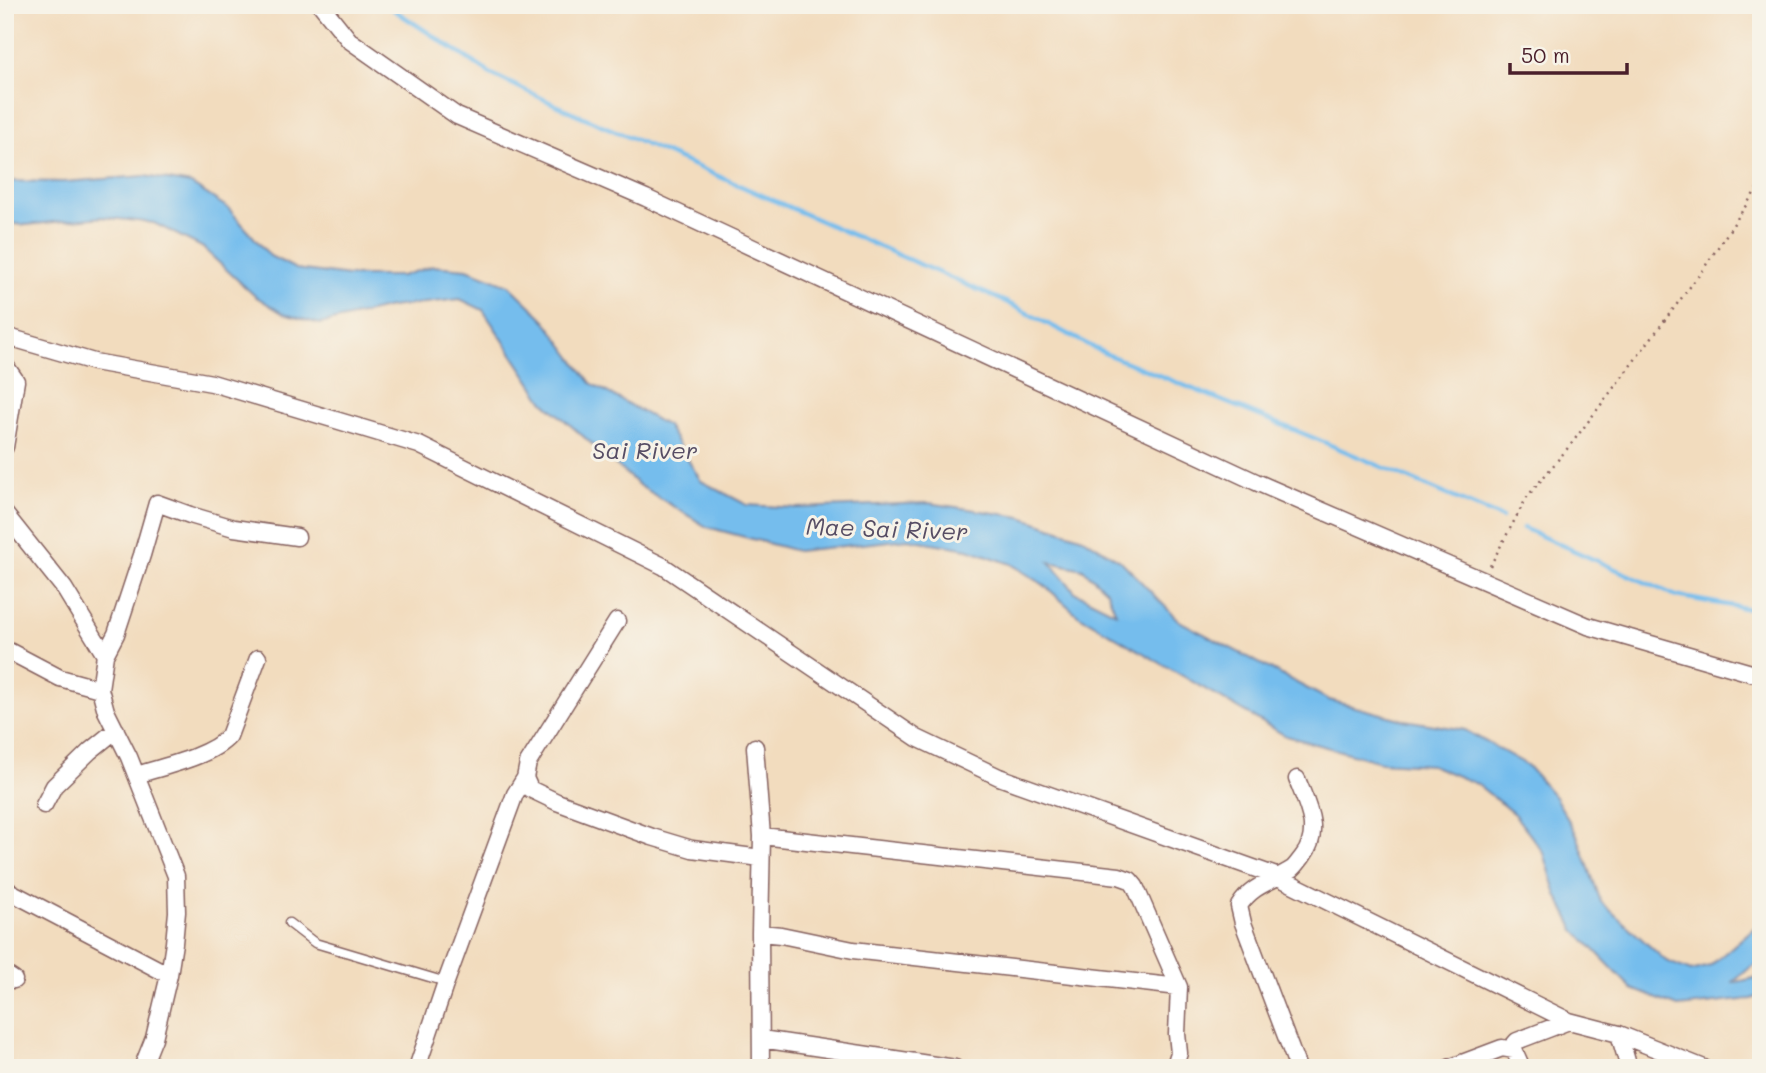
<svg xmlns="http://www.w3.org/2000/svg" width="1766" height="1073" viewBox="0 0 1766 1073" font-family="Mali,sans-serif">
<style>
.water{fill:#75bded;stroke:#606e8c;stroke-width:2;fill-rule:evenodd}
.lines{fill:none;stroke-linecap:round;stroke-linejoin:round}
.stream{stroke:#75bded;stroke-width:4.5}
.service-casing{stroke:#85615e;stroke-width:11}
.minor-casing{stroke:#85615e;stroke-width:19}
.path{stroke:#85615e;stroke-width:2.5;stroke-dasharray:2 5;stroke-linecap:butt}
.service{stroke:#fff;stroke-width:8}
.minor{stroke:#fff;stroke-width:16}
.labels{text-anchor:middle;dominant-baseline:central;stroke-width:6;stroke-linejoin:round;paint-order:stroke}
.water-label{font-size:24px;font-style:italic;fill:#574e65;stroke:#f7f3e8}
</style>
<rect width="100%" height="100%" fill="#f7f3e8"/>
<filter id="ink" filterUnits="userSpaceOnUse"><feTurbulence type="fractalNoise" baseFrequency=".0143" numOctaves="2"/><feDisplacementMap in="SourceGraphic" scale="14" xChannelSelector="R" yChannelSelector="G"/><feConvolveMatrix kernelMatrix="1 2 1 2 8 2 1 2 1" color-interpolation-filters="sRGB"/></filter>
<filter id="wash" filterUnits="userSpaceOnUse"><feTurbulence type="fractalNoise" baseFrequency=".00686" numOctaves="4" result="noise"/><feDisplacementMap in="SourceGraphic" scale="28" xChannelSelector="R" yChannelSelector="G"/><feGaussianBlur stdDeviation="1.57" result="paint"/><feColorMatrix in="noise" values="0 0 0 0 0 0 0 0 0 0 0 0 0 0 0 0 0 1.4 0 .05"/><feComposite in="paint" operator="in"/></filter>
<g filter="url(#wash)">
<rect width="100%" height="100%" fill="#f2dcbe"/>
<!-- water -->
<path class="water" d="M145,176L191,184L228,208L270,256L296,269L349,276H401L433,266L467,269L509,285L543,318L591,383L667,426L701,481L747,505L797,508L929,503L1021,517L1083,538L1122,562L1179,621L1329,700L1404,720L1465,730L1527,765L1555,797L1577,835L1601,902L1666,961L1691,971L1710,966L1761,922V962L1752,966L1732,983L1759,977L1761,975V995L1752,999L1678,1007L1632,989L1575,930L1557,895L1544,853L1514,814L1477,784L1431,765L1381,762L1286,736L1078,615L1044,585L1011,564L968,549L908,539L797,551L707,527L640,486L544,402L483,310L460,299L390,307L320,324L284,314L255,296L202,247L154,223L102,217L26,225L5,223V181L64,182ZM1050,562L1083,569L1107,591L1116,613L1076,593Z"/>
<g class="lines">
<!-- stream -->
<path class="stream" d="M390,5L394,10L491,74L558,106L1008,303L1104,353L1314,438L1502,518
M1523,528L1676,596L1761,611"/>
</g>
</g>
<g filter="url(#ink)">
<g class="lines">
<defs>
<path id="service" d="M289,923L315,943L446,982"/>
<path id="minor" d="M321,5L349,40L457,116L646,198L1256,482L1588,626L1751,673L1761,674
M5,336L94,362L212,383L419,445L663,566L917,738L999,777L1276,876L1569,1021
M5,365L16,381L5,447
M5,514L64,588L105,655
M617,621L528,763L525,778L530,789L557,802L652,837L692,849L761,858
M5,649L60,678L100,689
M755,747L762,836L760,933L761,1068
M136,775C162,767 212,756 229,736L258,658
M1297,779C1307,805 1322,831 1303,856C1299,861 1296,866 1292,869C1272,882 1253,884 1239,906L1243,923L1298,1068
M44,805L54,786L90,751L116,730
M762,836L1119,876L1130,880L1135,886L1179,987L1177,1034L1179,1053L1174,1068
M5,889L169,975
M760,933L781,935L853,950L1179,987
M5,974L14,980
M1619,1034L1629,1068
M761,1039L955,1068
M1511,1048L1517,1041L1569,1021L1619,1034L1704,1068
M142,1068L154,1038L169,975L174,943L177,912L176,876L129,757L106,711L100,689L105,655L116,634L142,555L157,503L190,515L234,528L297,537
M417,1068L446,982L515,794L525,778
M1449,1068L1502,1048L1514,1050L1522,1068"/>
</defs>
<!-- service casing -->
<use href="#service" class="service-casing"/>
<!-- minor casing -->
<use href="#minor" class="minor-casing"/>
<!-- path -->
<path class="path" d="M1490,566L1527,497L1572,443L1702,271L1761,183"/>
<!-- service -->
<use href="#service" class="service"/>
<!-- minor -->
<use href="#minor" class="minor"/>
</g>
</g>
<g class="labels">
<!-- water labels -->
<g class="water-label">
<text x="645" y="449">Sai River</text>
<text transform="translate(887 528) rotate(2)">Mae Sai River</text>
</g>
</g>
<!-- margin -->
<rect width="1766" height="1073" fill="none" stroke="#f7f3e8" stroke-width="28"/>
<!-- scale -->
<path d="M1510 63v10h117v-10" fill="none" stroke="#4a1f2b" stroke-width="3.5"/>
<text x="1521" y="63" font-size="21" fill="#4a1f2b" stroke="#f7f3e8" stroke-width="5" paint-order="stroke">50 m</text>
</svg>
